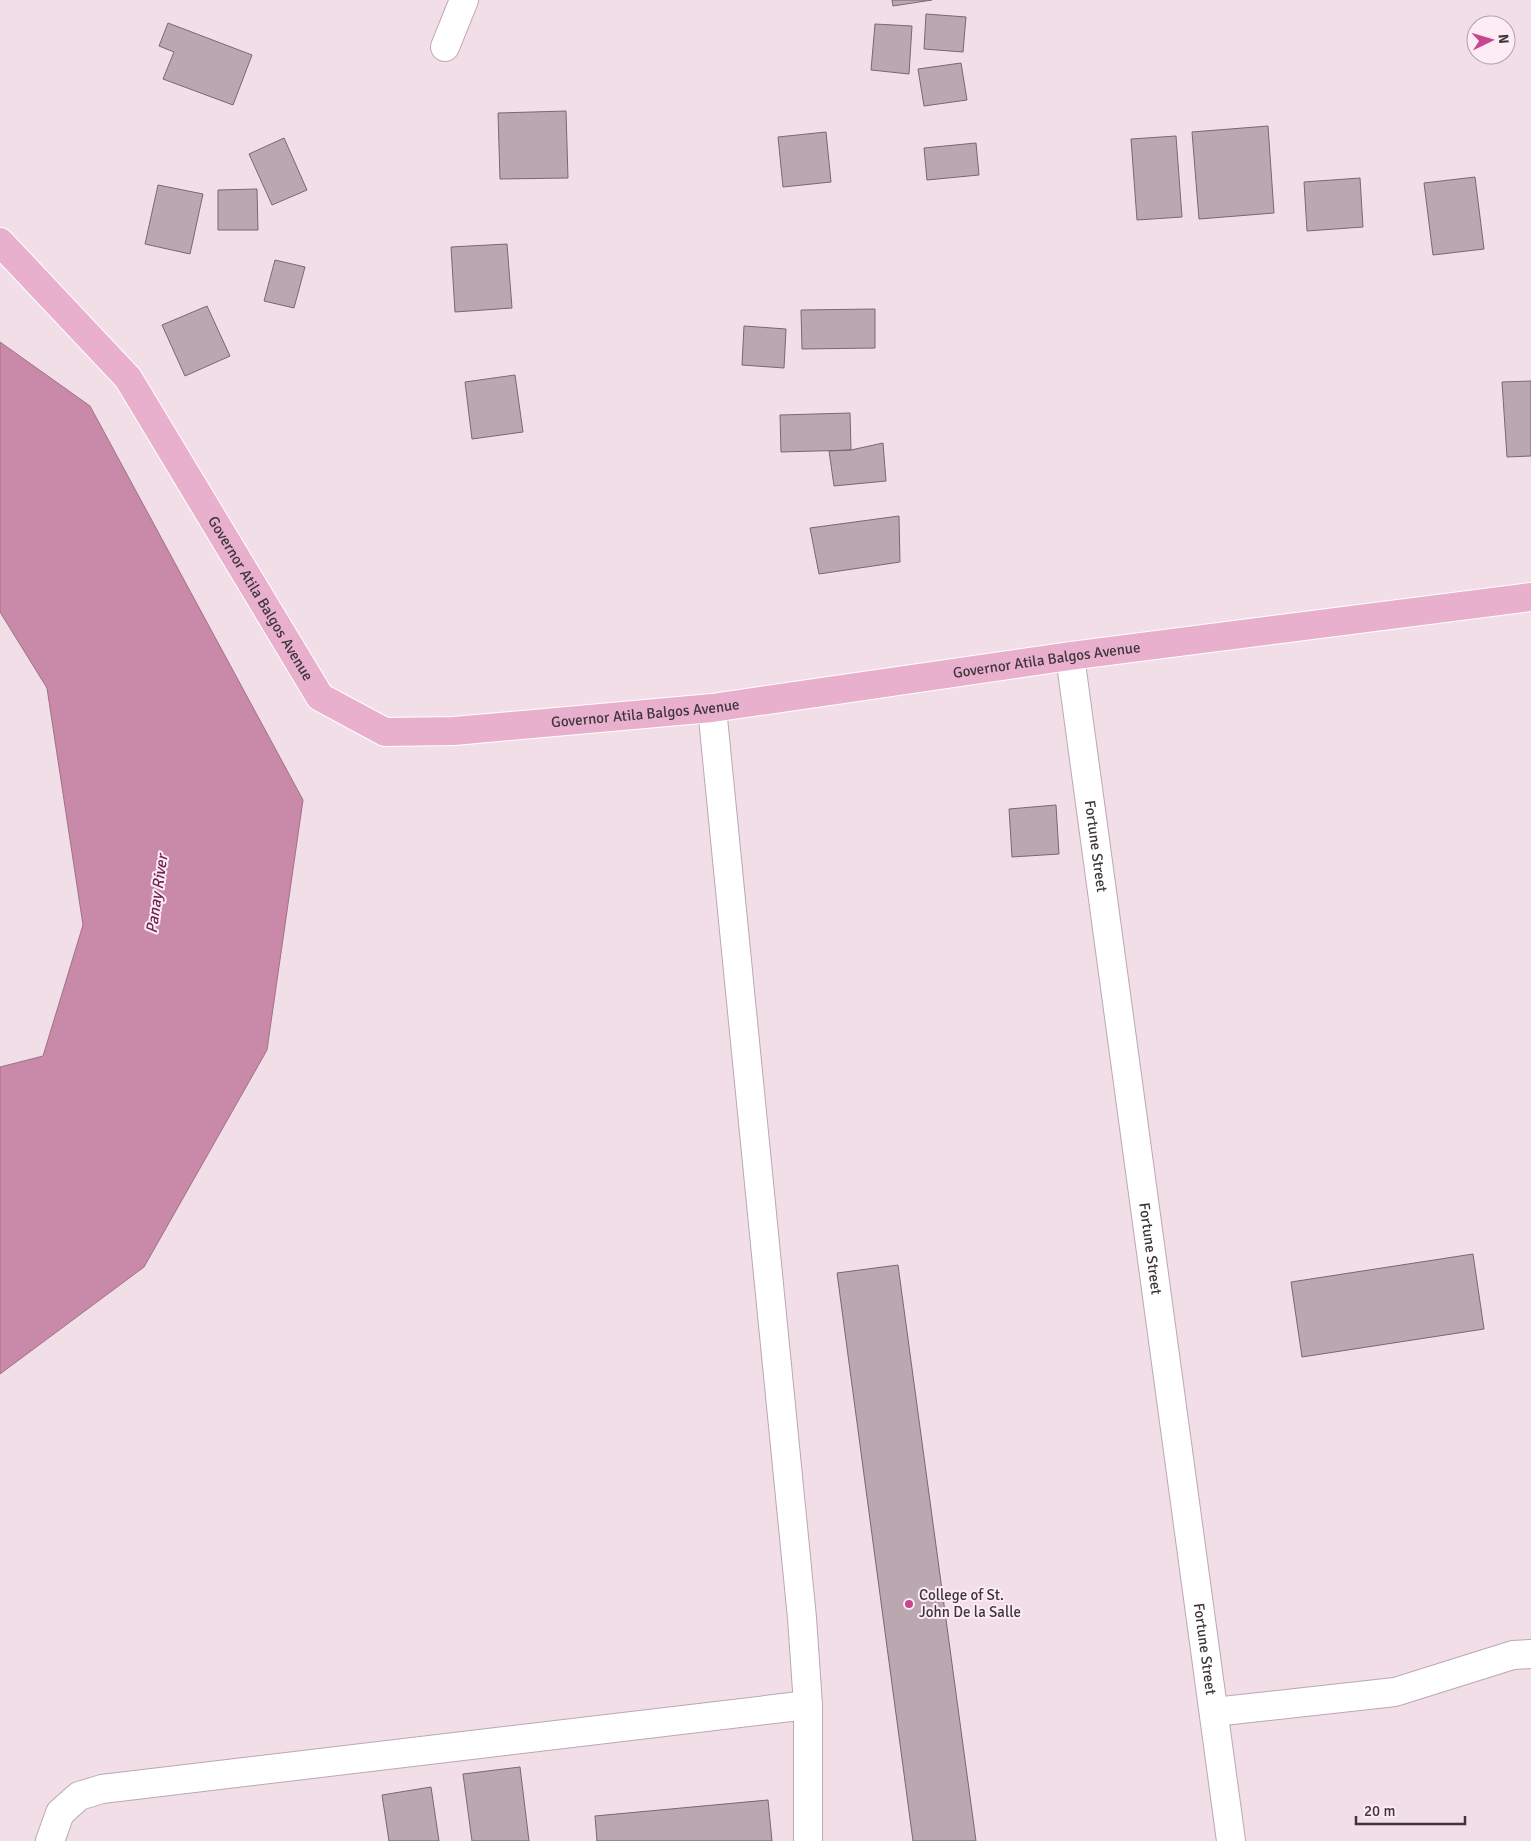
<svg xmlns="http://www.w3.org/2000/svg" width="1531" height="1841" viewBox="0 0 1531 1841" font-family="Signika,sans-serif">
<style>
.water{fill:#c88aa8;stroke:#9f7187}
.building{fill:#baa7af;stroke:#796870}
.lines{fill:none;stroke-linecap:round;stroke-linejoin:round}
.minor-casing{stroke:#bba8b0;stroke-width:30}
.major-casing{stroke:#fff;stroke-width:30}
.minor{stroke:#fff;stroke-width:28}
.major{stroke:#e9b0cd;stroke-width:28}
.poi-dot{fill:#c74690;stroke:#fdecf4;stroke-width:2}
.labels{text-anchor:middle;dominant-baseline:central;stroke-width:4;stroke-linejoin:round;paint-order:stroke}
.street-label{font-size:15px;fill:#3e363a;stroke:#fdecf4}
.poi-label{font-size:15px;fill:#3e363a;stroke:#fdecf4;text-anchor:start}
.water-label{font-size:16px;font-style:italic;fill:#6f254f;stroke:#fdecf4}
</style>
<rect width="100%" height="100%" fill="#f2dee7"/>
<!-- water -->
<path class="water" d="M0,342L90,406L303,800L267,1050L144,1267L0,1374V1067L43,1056L83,925L47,688L0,612Z"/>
<!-- building -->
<path class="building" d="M892,0H932L893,6Z
M926,14L966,17L963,52L924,49Z
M168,23L252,55L233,105L163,79L174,52L159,46Z
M875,24L912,26L909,74L871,70Z
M961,63L967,100L924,106L918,69Z
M566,111L568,178L500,179L498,113Z
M1268,126L1274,213L1199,219L1192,132Z
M826,132L831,182L783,187L778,137Z
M1176,136L1182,217L1137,220L1131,139Z
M284,138L307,190L272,205L249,154Z
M976,143L979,175L927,180L924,148Z
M1475,177L1484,249L1433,255L1424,183Z
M1360,178L1363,227L1307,231L1304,182Z
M158,185L203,194L190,254L145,244Z
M257,189L258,230H218V190Z
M507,244L512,308L455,312L451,247Z
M275,260L305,267L294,308L264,301Z
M207,306L230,356L185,376L162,325Z
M875,309V348L802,349L801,310Z
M744,326L786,329L784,368L742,365Z
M515,375L523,432L472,439L465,382Z
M1531,381V456L1507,457L1502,382Z
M850,413L851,450L781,452L780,415Z
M883,443L886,481L834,486L829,451L851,450Z
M899,516L900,562L819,574L810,528Z
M1056,805L1059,854L1012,857L1009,809Z
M1473,1254L1484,1329L1302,1357L1291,1282Z
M898,1265L976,1841H913L837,1273Z
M520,1767L529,1841H472L463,1774Z
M431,1787L439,1841H389L382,1795Z
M768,1800L772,1841H597L595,1816Z"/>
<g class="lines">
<defs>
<g id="minor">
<path d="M445,47L464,0"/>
<path id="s1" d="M1070,656L1231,1841"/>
<path d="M712,708L802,1618L808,1705V1841"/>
<path d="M1214,1712L1395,1692L1513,1655L1531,1654"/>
<path d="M50,1841L60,1813L79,1796L102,1789L808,1705"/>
</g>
<g id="major">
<path id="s2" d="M0,242L128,378L320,697L385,732L454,731L712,708L1070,656L1531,597"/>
</g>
</defs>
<!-- minor casing -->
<use href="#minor" class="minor-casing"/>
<!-- major casing -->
<use href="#major" class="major-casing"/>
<!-- minor -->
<use href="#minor" class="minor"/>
<!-- major -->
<use href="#major" class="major"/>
</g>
<!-- markers -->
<circle class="poi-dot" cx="909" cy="1604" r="5"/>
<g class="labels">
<!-- street labels -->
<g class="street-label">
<text stroke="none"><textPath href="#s2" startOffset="444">Governor Atila Balgos Avenue</textPath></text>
<text stroke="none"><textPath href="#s2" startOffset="1299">Governor Atila Balgos Avenue</textPath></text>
<text stroke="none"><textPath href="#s2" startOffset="894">Governor Atila Balgos Avenue</textPath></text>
<text stroke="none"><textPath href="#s1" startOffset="192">Fortune Street</textPath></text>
<text stroke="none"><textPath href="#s1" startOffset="598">Fortune Street</textPath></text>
<text stroke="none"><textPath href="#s1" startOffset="1002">Fortune Street</textPath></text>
</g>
<!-- poi labels -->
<g class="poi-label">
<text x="919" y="1595">College of St.<tspan x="919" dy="17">John De la Salle</tspan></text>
</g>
<!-- water labels -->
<g class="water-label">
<text transform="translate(157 894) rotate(-82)">Panay River</text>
</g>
</g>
<!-- north arrow -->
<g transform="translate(1491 40) rotate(85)"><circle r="24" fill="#fdecf4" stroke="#b1a3aa"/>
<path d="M0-4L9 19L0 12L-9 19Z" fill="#c74690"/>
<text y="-8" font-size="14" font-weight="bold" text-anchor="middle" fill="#3e363a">N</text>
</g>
<!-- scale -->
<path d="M1356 1816v8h109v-8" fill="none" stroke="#3e363a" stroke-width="2.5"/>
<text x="1364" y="1816" font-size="15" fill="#3e363a" stroke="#fdecf4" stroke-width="4" paint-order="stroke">20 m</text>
</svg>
